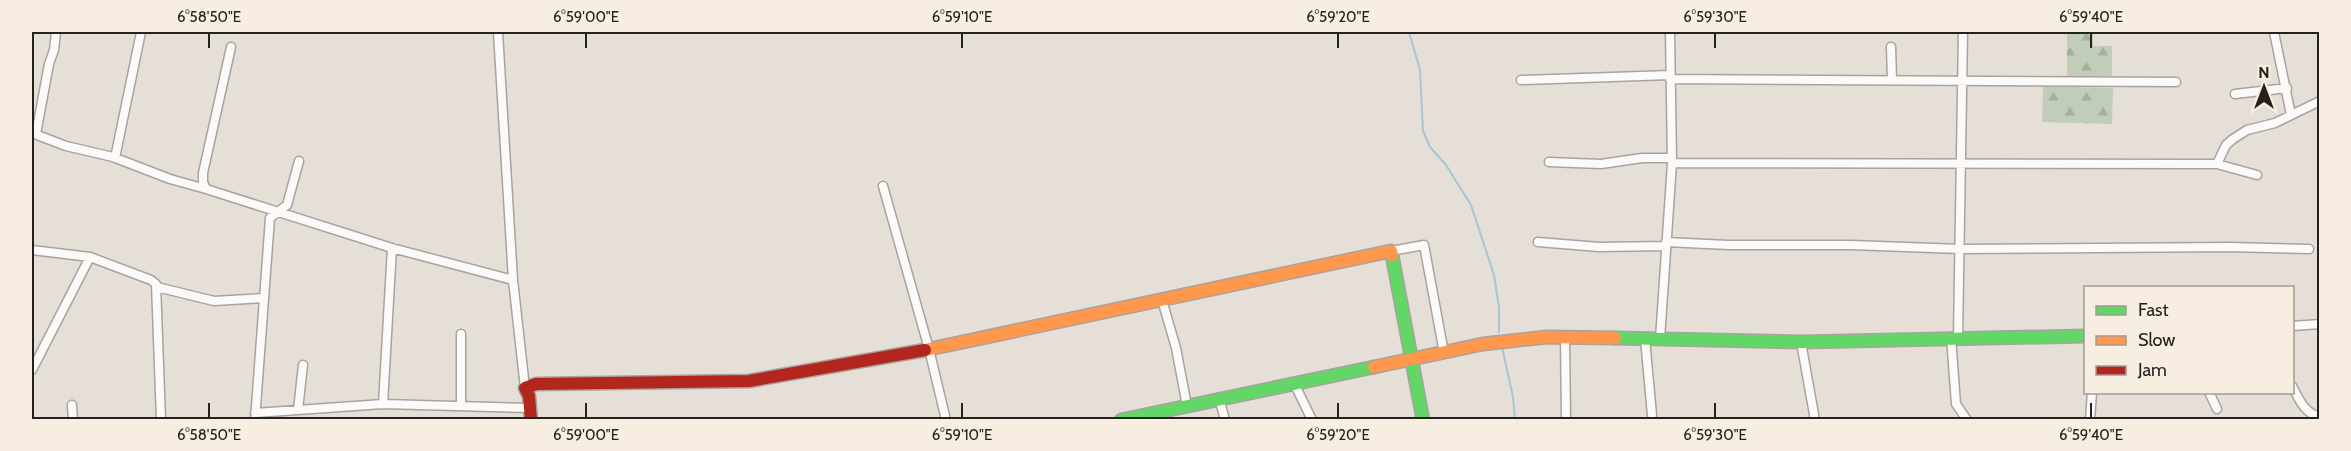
<svg xmlns="http://www.w3.org/2000/svg" width="2351" height="451" viewBox="0 0 2351 451" font-family="Cabin,sans-serif">
<style>
.forest{fill:url(#forest-firs)}
.lines{fill:none;stroke-linecap:round;stroke-linejoin:round}
.stream{stroke:#a4c6d5;stroke-width:2}
.street-casing{stroke:#a8a39e;stroke-width:11}
.fast-casing{stroke:#a8a39e;stroke-width:15}
.slow-casing{stroke:#a8a39e;stroke-width:15}
.jam-casing{stroke:#a8a39e;stroke-width:15}
.street{stroke:#fbfaf9;stroke-width:8}
.fast{stroke:#63d668;stroke-width:12}
.slow{stroke:#ff974d;stroke-width:12}
.jam{stroke:#b3261e;stroke-width:12}
.ticks{fill:none;stroke:#25211d;stroke-width:2}
.neatline{fill:none;stroke:#25211d;stroke-width:2}
.ticks-label{font-size:15px;text-anchor:middle;fill:#25211d}
</style>
<defs>
<pattern id="forest-firs" width="22" height="20" patternUnits="userSpaceOnUse" patternTransform="scale(1.5)"><rect width="22" height="20" fill="#c1cdb8"/><path d="M5 1l3.5 6h-7zM16 11l3.5 6h-7z" fill="#a6b09e"/></pattern>
</defs>
<rect width="100%" height="100%" fill="#e5dfd8"/>
<!-- forest -->
<path class="forest" d="M2067,32H2093V46H2112V76H2067Z
M2043,86L2113,88L2112,124L2042,122Z"/>
<g class="lines">
<!-- stream -->
<path class="stream" d="M1409,32L1420,70L1423,131L1430,147L1446,165L1471,205L1494,275L1499,307V332
M1502,347L1513,397L1515,420"/>
<defs>
<path id="street" d="M498,32L513,280L525,388
M2274,32L2291,115
M231,47L203,173V182L206,189L392,248L513,280
M1891,47L1892,79
M1670,79L2176,82
M1521,80L1670,75
M2235,94L2287,88
M32,133L66,146L113,157L170,179L206,189
M36,134L49,64L54,50L56,32
M115,158L141,32
M1549,162L1601,164L1642,158H1671
M1672,163L2217,164L2257,175
M2217,164L2226,145L2233,139L2247,130L2275,123L2320,101
M883,186L929,349L946,420
M1538,242L1599,247L1666,246
M1666,242L1728,245H1851L1960,249L2230,247L2309,249
M32,250L90,257
M1391,251L1424,245L1444,353
M157,287L214,301L264,298
M1162,300L1176,348L1187,406
M2292,326L2320,324
M461,334V406
M1565,337L1566,420
M1951,337L1956,404L1967,420
M1958,337L1963,32
M1645,339L1652,415
M1660,339L1672,163L1670,32
M1801,342L1815,420
M32,370L90,257L151,280L156,284L161,420
M1294,383L1312,420
M2292,386C2299,399 2304,413 2320,417
M2209,392L2217,409
M1219,398L1225,420
M383,404L392,248
M72,405L73,420
M298,410L303,365
M255,413L383,404L530,408
M255,420L270,218L287,205L299,161
M2090,420L2092,392"/>
<path id="fast" d="M1392,255L1423,420
M1615,338L1801,342L2086,336
M1121,420L1374,367"/>
<path id="slow" d="M925,350L1391,251L1392,255
M1374,367L1483,344L1547,337L1615,338"/>
<path id="jam" d="M531,420L529,396L525,388L536,384L749,381L925,350"/>
</defs>
<!-- street casing -->
<use href="#street" class="street-casing"/>
<!-- fast casing -->
<use href="#fast" class="fast-casing"/>
<!-- slow casing -->
<use href="#slow" class="slow-casing"/>
<!-- jam casing -->
<use href="#jam" class="jam-casing"/>
<!-- street -->
<use href="#street" class="street"/>
<!-- fast -->
<use href="#fast" class="fast"/>
<!-- slow -->
<use href="#slow" class="slow"/>
<!-- jam -->
<use href="#jam" class="jam"/>
</g>
<!-- ticks -->
<path class="ticks" d="M209,33V48M586,33V48M962,33V48M1338,33V48M1715,33V48M2091,33V48M209,403V418M586,403V418M962,403V418M1338,403V418M1715,403V418M2091,403V418"/>
<!-- border -->
<rect width="2351" height="451" fill="none" stroke="#f7ede0" stroke-width="66"/>
<!-- legend -->
<rect x="2084" y="286" width="210" height="108" fill="#f7ede0" stroke="#a39b92" stroke-width="1.5"/>
<rect x="2096" y="306" width="30" height="9" fill="#63d668" stroke="#a39b92" stroke-width="1.5"/>
<text x="2138" y="316" font-size="18" fill="#25211d">Fast</text>
<rect x="2096" y="336" width="30" height="9" fill="#ff974d" stroke="#a39b92" stroke-width="1.5"/>
<text x="2138" y="346" font-size="18" fill="#25211d">Slow</text>
<rect x="2096" y="366" width="30" height="9" fill="#b3261e" stroke="#a39b92" stroke-width="1.5"/>
<text x="2138" y="376" font-size="18" fill="#25211d">Jam</text>
<!-- north arrow -->
<g transform="translate(2264 87)" stroke="#f7ede0" stroke-width="4.5" paint-order="stroke">
<path d="M0-4.5L10 22L0 15L-10 22Z" fill="#25211d"/>
<text y="-9" font-size="16" font-weight="bold" text-anchor="middle" fill="#25211d">N</text>
</g>
<rect x="33" y="33" width="2285" height="385" class="neatline"/>
<g class="ticks-label">
<text x="209" y="22">6°58'50"E</text>
<text x="586" y="22">6°59'00"E</text>
<text x="962" y="22">6°59'10"E</text>
<text x="1338" y="22">6°59'20"E</text>
<text x="1715" y="22">6°59'30"E</text>
<text x="2091" y="22">6°59'40"E</text>
<text x="209" y="440">6°58'50"E</text>
<text x="586" y="440">6°59'00"E</text>
<text x="962" y="440">6°59'10"E</text>
<text x="1338" y="440">6°59'20"E</text>
<text x="1715" y="440">6°59'30"E</text>
<text x="2091" y="440">6°59'40"E</text>
</g>
</svg>
